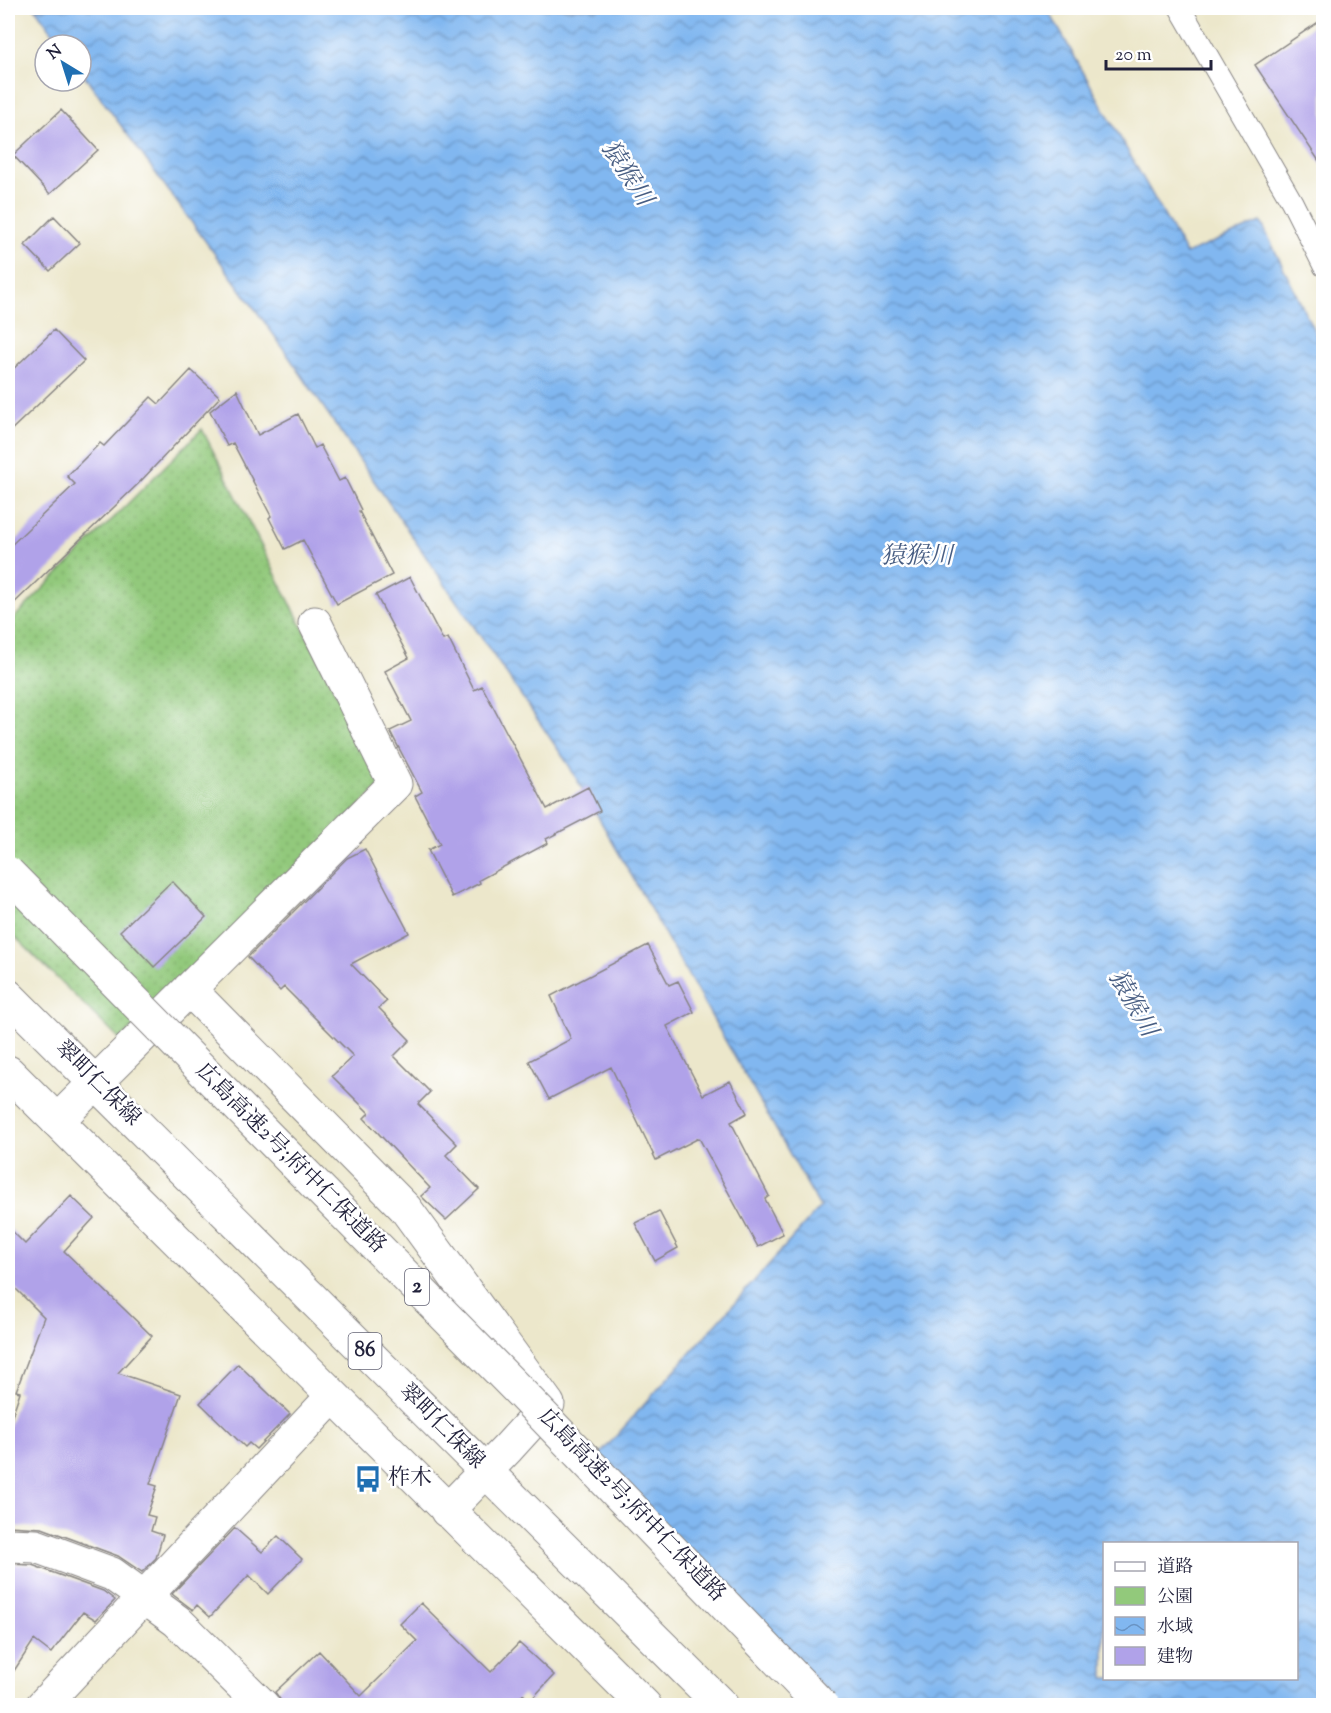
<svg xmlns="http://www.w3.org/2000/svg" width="1331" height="1713" viewBox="0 0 1331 1713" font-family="'Sorts Mill Goudy','Noto Serif JP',serif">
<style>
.green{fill:url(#green-dots);stroke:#5a765b;stroke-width:1.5}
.water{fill:url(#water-waves);stroke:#526c96;stroke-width:1.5;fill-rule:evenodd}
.building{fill:#b0a2e9}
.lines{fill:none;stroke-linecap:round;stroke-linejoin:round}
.service-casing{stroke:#878483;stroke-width:23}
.minor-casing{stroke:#878483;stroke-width:35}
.primary-casing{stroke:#878483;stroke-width:35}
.service{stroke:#fff;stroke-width:21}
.minor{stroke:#fff;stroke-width:33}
.primary{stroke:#fff;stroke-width:33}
.motorway-bridge-casing{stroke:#878483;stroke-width:35;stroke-linecap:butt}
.motorway-bridge{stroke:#fff;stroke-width:33}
.labels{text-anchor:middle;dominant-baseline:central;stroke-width:5;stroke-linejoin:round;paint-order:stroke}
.shield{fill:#fff;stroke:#646476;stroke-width:1.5}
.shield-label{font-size:21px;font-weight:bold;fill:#22223b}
.street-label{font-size:22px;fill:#22223b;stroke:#fff}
.poi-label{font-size:22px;fill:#22223b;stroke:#fff;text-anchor:start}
.water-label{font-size:24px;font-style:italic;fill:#485e83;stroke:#fff}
</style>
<defs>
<pattern id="green-dots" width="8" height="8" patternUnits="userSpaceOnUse" patternTransform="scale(1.5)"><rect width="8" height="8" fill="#92c97b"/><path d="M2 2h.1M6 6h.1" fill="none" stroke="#7eac6b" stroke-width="1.8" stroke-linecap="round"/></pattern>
<pattern id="water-waves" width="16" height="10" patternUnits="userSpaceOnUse" patternTransform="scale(1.5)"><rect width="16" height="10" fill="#81b7f0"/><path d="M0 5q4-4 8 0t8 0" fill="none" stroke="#6994c4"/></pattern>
</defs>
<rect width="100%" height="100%" fill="#fff"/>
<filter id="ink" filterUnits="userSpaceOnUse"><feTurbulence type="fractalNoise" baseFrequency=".0167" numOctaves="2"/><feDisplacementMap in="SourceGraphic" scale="12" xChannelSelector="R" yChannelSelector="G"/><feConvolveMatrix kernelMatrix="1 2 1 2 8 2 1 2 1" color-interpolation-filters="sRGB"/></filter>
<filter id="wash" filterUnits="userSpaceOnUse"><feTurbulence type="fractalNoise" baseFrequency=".008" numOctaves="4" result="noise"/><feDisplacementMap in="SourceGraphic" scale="24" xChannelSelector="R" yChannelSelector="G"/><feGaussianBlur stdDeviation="1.35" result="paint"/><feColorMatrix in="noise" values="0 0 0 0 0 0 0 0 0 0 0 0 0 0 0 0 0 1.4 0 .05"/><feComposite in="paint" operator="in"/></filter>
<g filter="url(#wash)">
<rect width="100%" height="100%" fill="#ece7cb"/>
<!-- green -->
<path class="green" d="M202,429L382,784L120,1040L8,930V624Z"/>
<!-- water -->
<path class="water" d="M35,8H1047L1186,254L1261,222L1324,351L1323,1705H841L594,1461L820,1207L568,764L274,335L81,71V45H62ZM1104,1544H1296V1678H1104Z"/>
<g id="blocks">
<!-- building -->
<path class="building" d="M1323,19V167L1255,65Z
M61,110L98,150L50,194L13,155Z
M54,216L80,243L50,271L25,245Z
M54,330L84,361L8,433V374Z
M191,370L220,397L138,484L8,609V548L75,484L67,476L100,443L104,446L151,397L159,404Z
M237,390L258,435L298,414L315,448L320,445L339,481L345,478L361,510L359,511L392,575L337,604L303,540L285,549L269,518L271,516L233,443L227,446L210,411Z
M410,577L443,640L448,638L474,690L482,686L547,809L588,787L600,811L546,839L548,843L479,880L480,883L452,897L428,850L440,844L415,796L422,792L390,731L411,721L385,671L409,658L376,595Z
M365,849L409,933L351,964L387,1001L379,1008L410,1040L394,1056L430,1092L418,1104L457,1144L446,1155L479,1189L446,1220L421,1196L430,1188L364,1118L369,1113L332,1076L353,1056L284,987L280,991L248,957L347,858Z
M172,881L206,917L154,967L120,931Z
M648,945L669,985L678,981L694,1012L667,1026L703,1095L730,1081L747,1113L731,1122L769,1196L765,1199L783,1234L758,1247L699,1138L656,1160L611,1067L549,1099L529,1061L571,1039L551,996Z
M71,1196L94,1218L64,1251L152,1336L118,1373L181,1394L150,1484L157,1486L147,1515L155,1517L151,1531L163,1535L156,1558L142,1572L118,1556L42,1528L8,1526V1428L20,1392L16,1391L44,1317L8,1281V1227L25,1244Z
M659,1211L678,1248L655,1261L635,1223Z
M238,1364L290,1414L256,1449L249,1443L245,1447L200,1403Z
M235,1528L262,1552L278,1536L302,1559L268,1594L249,1575L210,1617L197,1605L193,1610L172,1594Z
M8,1564L32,1565L103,1591L115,1600L96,1620L83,1612L51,1653L34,1640L8,1680Z
M421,1603L491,1672L519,1643L554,1675L530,1701L523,1694L512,1706H281V1701L275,1692L319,1651L361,1696L417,1641L400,1624Z"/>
</g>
</g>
<g filter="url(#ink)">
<use href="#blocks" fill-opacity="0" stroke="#878483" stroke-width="1.5"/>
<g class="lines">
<defs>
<path id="service" d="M1180,8L1292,202L1324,266"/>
<path id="minor" d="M189,989L405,1208L548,1404L508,1448L447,1511
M57,1121L395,784L315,623
M8,1545L36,1546L112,1574L177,1621L263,1706
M42,1706L332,1397"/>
<path id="primary" d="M8,996L722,1706
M8,1072L645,1706"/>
</defs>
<!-- service casing -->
<use href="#service" class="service-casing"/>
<!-- minor casing -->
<use href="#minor" class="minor-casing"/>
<!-- primary casing -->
<use href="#primary" class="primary-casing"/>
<!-- service -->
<use href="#service" class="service"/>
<!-- minor -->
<use href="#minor" class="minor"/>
<!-- primary -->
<use href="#primary" class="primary"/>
<defs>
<path id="motorway-bridge" d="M8,873L521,1393L822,1706"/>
</defs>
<!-- motorway-bridge casing -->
<use href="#motorway-bridge" class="motorway-bridge-casing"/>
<!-- motorway-bridge -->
<use href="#motorway-bridge" class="motorway-bridge"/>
</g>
</g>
<!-- icons -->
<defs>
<symbol id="bus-bare" viewBox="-9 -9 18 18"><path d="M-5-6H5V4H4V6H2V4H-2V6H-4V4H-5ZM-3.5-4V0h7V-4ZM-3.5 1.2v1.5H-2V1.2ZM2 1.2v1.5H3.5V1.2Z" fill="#1f6fb2" stroke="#fff" stroke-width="2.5" paint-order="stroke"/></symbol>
</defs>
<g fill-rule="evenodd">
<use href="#bus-bare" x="349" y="1460" width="38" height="38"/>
</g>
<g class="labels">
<!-- shield labels -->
<g class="shield">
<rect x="405" y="1269" width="24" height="36" rx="4.5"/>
<rect x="348.5" y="1333" width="33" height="36" rx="4.5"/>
</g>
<g class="shield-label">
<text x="417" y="1287">2</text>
<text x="365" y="1351">86</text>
</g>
<!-- street labels -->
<g class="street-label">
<text transform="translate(97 1084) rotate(45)">翠町仁保線</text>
<text transform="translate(290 1159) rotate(45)">広島高速2号;府中仁保道路</text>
<text transform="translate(441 1427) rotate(45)">翠町仁保線</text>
<text transform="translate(631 1506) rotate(46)">広島高速2号;府中仁保道路</text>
</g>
<!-- poi labels -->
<g class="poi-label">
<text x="388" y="1479">柞木</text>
</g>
<!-- water labels -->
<g class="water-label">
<text transform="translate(626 174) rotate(57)">猿猴川</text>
<text x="917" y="557">猿猴川</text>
<text transform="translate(1132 1004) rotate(60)">猿猴川</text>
</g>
</g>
<!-- margin -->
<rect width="1331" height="1713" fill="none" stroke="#fff" stroke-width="30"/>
<!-- legend -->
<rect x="1103" y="1542" width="195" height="138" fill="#ffffff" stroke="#a7a7b1" stroke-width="1.5"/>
<rect x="1115" y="1562" width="30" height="9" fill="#ffffff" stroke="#a7a7b1" stroke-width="1.5"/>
<text x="1157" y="1572" font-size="18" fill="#22223b">道路</text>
<rect x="1115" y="1587" width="30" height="18" fill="#92c97b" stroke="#a7a7b1" stroke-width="1.5"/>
<text x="1157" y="1602" font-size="18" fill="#22223b">公園</text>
<rect x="1115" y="1617" width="30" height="18" fill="url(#water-waves)" stroke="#a7a7b1" stroke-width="1.5"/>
<text x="1157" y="1632" font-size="18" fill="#22223b">水域</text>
<rect x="1115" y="1647" width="30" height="18" fill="#b0a2e9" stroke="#a7a7b1" stroke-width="1.5"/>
<text x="1157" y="1662" font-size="18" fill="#22223b">建物</text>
<!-- north arrow -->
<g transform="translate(63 63) rotate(322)"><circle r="28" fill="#ffffff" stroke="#a7a7b1" stroke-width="1.5"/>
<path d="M0-4.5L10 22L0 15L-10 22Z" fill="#1f6fb2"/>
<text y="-9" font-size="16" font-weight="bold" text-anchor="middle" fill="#22223b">N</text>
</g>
<!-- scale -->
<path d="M1106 60v9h105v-9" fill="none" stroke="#22223b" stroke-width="3"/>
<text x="1115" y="60" font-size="18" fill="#22223b" stroke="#ffffff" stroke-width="4.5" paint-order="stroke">20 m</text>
</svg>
